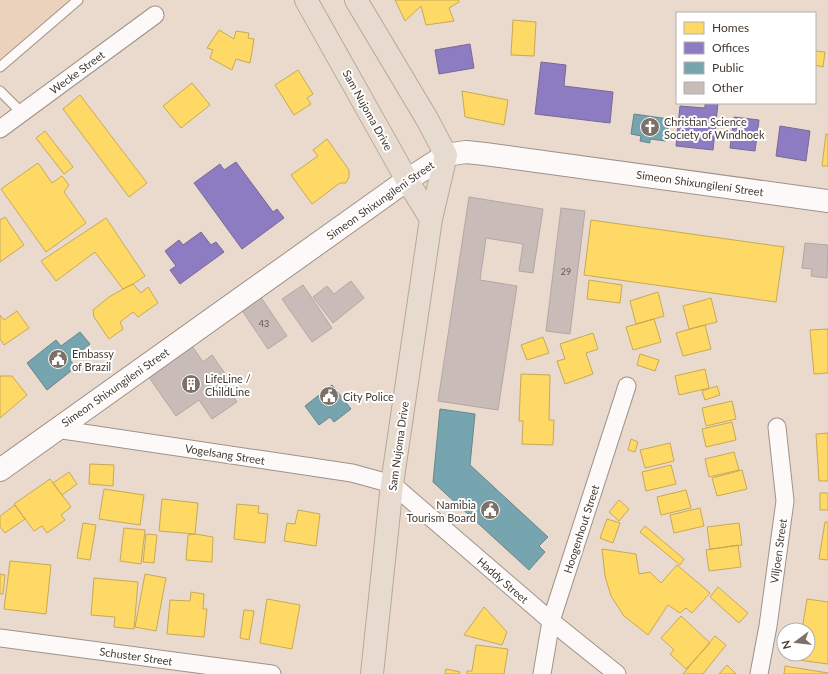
<svg xmlns="http://www.w3.org/2000/svg" width="828" height="674" viewBox="0 0 828 674" font-family="Lato,sans-serif">
<style>
.built{fill:#ebd2bd}
.homes{fill:#ffd966;stroke:#c7a956}
.offices{fill:#8e7cc3;stroke:#786897}
.public{fill:#76a5af;stroke:#678589}
.building{fill:#c8bbb8;stroke:#b3a7a4}
.lines{fill:none;stroke-linecap:round;stroke-linejoin:round}
.lane-casing{stroke:#9e9289;stroke-width:11}
.street-casing{stroke:#9e9289;stroke-width:19}
.secondary-casing{stroke:#9e9289;stroke-width:24}
.highway-casing{stroke:#b9a897;stroke-width:24}
.lane{stroke:#fcf9f8;stroke-width:9}
.street{stroke:#fcf9f8;stroke-width:17}
.secondary{stroke:#fcf9f8;stroke-width:22}
.highway{stroke:#e6dbce;stroke-width:22}
.labels{text-anchor:middle;dominant-baseline:central;stroke-width:4;stroke-linejoin:round;paint-order:stroke}
.number-label{font-size:9px;fill:#645a52}
.street-label{font-size:11px;fill:#433930;stroke:#fff}
.poi-label{font-size:11px;fill:#433930;stroke:#fff;text-anchor:start}
</style>
<rect width="100%" height="100%" fill="#e9dacd"/>
<!-- built -->
<path class="built" d="M0,0H78L0,67Z"/>
<!-- homes -->
<path class="homes" d="M395,0H459V2L449,8L454,21L426,25L421,6L405,21Z
M513,20L536,22L534,56L511,55Z
M219,30L234,39L236,31L249,33L248,38L254,39L250,63L236,59L232,70L210,58L213,50L207,48Z
M815,51L825,52L823,67L815,65Z
M298,70L313,94L307,98L311,104L294,115L275,85Z
M192,83L210,105L181,128L163,106Z
M462,91L508,100L504,125L465,117Z
M80,95L147,183L129,197L63,109Z
M45,131L73,167L64,174L36,138Z
M826,134H828V166H822Z
M327,139L349,170V177L346,183H340L312,204L291,175L318,156L313,150Z
M38,163L52,183L62,176L69,185L64,192L86,223L46,252L1,189Z
M5,217L24,245L0,262V220Z
M106,218L145,276L133,284L123,289L95,252L56,281L41,261Z
M591,220L784,247L776,302L584,275Z
M589,280L622,285L620,303L587,299Z
M133,284L141,293L148,287L158,303L138,317L133,312L120,322L123,329L109,339L94,317L93,310L109,297L123,289Z
M658,292L664,316L636,324L630,301Z
M711,298L717,322L689,329L683,306Z
M17,311L29,328L4,345L0,339V315L4,320Z
M654,319L661,342L633,350L626,327Z
M705,325L711,349L683,356L676,333Z
M828,329V373L814,374L810,330Z
M593,333L598,349L586,353L593,374L565,384L557,361L565,359L560,344Z
M543,337L549,353L527,360L521,345Z
M640,354L659,360L655,371L637,365Z
M705,369L709,388L679,395L675,376Z
M521,374L550,375L549,420H554L553,445L522,444L523,421H519Z
M0,376H12L27,395L0,418Z
M717,386L720,395L705,400L702,391Z
M732,401L736,419L706,426L702,408Z
M732,422L736,440L706,447L702,429Z
M828,433V481H819L816,434Z
M631,439L638,442L635,452L628,450Z
M670,443L674,461L645,468L640,450Z
M734,452L739,470L709,477L705,459Z
M90,464L114,465L113,486L89,484Z
M671,465L676,484L646,491L642,472Z
M742,470L747,489L717,496L712,478Z
M69,472L77,484L62,495L53,483Z
M50,479L71,507L61,515L65,520L47,533L42,526L34,531L14,504Z
M104,489L144,495L140,525L99,519Z
M686,490L691,508L661,515L657,497Z
M820,493H828V510H820Z
M162,499L198,503L195,534L159,531Z
M619,500L629,509L619,521L609,512Z
M237,504L259,506L258,513L268,514L265,543L234,539Z
M15,505L25,519L5,533L0,527V516Z
M700,508L704,526L674,533L670,515Z
M298,510L320,514L316,546L284,541L287,523L295,524Z
M607,519L620,523L613,543L600,538Z
M825,522H828V560L819,559Z
M83,523L96,525L90,560L77,558Z
M739,523L742,545L710,549L707,527Z
M645,526L684,559L680,565L640,532Z
M124,528L145,530L141,564L120,561Z
M146,534L157,535L154,563L143,562Z
M195,534L213,537L212,562L186,560L188,535Z
M738,545L741,567L709,571L706,550Z
M602,549L636,554L639,574L650,572L661,583L677,565L710,593L692,613L686,608L680,613L668,605L648,635L624,616L611,596L605,576Z
M10,561L51,565L46,614L4,609Z
M0,574L5,575L3,594H0Z
M145,574L166,578L156,631L135,627Z
M94,578L138,582L134,629L114,627L115,617L91,615Z
M718,587L748,613L739,623L710,597Z
M191,592L204,594L203,609H207L204,637L167,634L170,600L190,601Z
M267,599L300,605L292,649L260,643Z
M807,599L828,602V664L798,660L799,654H808V630H802Z
M484,607L507,632L502,645L464,635Z
M244,610L254,611L249,640L240,638Z
M681,616L710,643L686,669L670,654L674,650L661,638Z
M715,636L726,645L703,674H683Z
M476,645L508,649L504,674H467V671H472Z
M727,665L736,674H719Z
M785,666L828,673V674H784Z
M446,669L460,672L459,674H445Z"/>
<!-- offices -->
<path class="offices" d="M470,44L474,68L439,74L435,50Z
M541,62L566,65L564,86L613,92L610,123L535,114Z
M705,103H718L713,150L676,146L680,106L705,108Z
M734,117L759,120L755,151L730,148Z
M780,126L810,131L806,161L776,156Z
M236,162L273,212L277,209L284,218L242,249L194,183L220,164L224,170Z
M201,232L211,245L216,242L224,252L180,284L170,270L176,266L165,251L179,240L183,245Z"/>
<!-- public -->
<path class="public" d="M634,114L669,119L666,141L650,139V143L640,141L641,136L631,134Z
M80,332L90,344L70,360L76,367L47,390L27,363L56,340L61,346Z
M332,385L351,409L334,422L330,417L319,425L305,406Z
M440,409L475,414L470,465L548,537L539,546L545,552L529,570L433,482Z"/>
<!-- building -->
<path class="building" d="M469,197L543,209L533,273L519,271L523,244L486,238L480,280L517,286L498,410L438,401Z
M561,208L585,211L570,334L546,331Z
M805,243L828,245L827,278L811,276L812,269L802,268Z
M351,281L364,298L333,323L313,297L327,286L334,294Z
M303,285L332,328L312,342L282,299Z
M260,296L287,336L268,349L241,309Z
M192,346L203,362L212,355L231,382L226,386L237,402L212,419L199,400L176,416L148,376Z"/>
<g class="lines">
<defs>
<path id="lane" d="M0,67L78,0
M0,91L21,112"/>
<path id="street" d="M0,129L155,15
M56,429L352,473L392,484L551,621L617,674
M0,638L272,674
M542,674L551,621L627,386
M759,674L768,626L785,501L777,427"/>
<path id="secondary" d="M0,470L407,180L446,155L466,152L485,154L828,201"/>
<path id="highway" d="M306,0L407,180L431,219
M356,0L427,119L446,155L431,219L392,484L372,674"/>
</defs>
<!-- lane casing -->
<use href="#lane" class="lane-casing"/>
<!-- street casing -->
<use href="#street" class="street-casing"/>
<!-- secondary casing -->
<use href="#secondary" class="secondary-casing"/>
<!-- highway casing -->
<use href="#highway" class="highway-casing"/>
<!-- lane -->
<use href="#lane" class="lane"/>
<!-- street -->
<use href="#street" class="street"/>
<!-- secondary -->
<use href="#secondary" class="secondary"/>
<!-- highway -->
<use href="#highway" class="highway"/>
</g>
<!-- icons -->
<defs>
<symbol id="church-disc" viewBox="-11 -11 22 22"><circle r="9.5" fill="#7d7167" stroke="#fff"/><path d="M-1.2-6h2.4v3.5h3.3v2.4h-3.3V6h-2.4V-.1h-3.3v-2.4h3.3Z" fill="#fff"/></symbol>
<symbol id="civic-disc" viewBox="-11 -11 22 22"><circle r="9.5" fill="#7d7167" stroke="#fff"/><path d="M-.6-6.5H3V-4.5H.6V-3L4-1V1h2V6H-6V1h2V-1L-.6-3ZM-1.2 2.5V6h2.4V2.5Z" fill="#fff"/></symbol>
<symbol id="building-disc" viewBox="-11 -11 22 22"><circle r="9.5" fill="#7d7167" stroke="#fff"/><path d="M-4-6H4V6H1V3H-1V6H-4ZM-2.5-4.3h1.7v1.8h-1.7ZM.8-4.3h1.7v1.8H.8ZM-2.5-1h1.7V.8h-1.7ZM.8-1h1.7V.8H.8Z" fill="#fff"/></symbol>
</defs>
<g fill-rule="evenodd">
<use href="#church-disc" x="639" y="116" width="22" height="22"/>
<use href="#civic-disc" x="47" y="348" width="22" height="22"/>
<use href="#building-disc" x="180" y="373" width="22" height="22"/>
<use href="#civic-disc" x="318" y="385" width="22" height="22"/>
<use href="#civic-disc" x="479" y="499" width="22" height="22"/>
</g>
<g class="labels">
<!-- number labels -->
<g class="number-label">
<text x="566" y="271">29</text>
<text x="264" y="323">43</text>
</g>
<!-- street labels -->
<g class="street-label">
<text transform="translate(77 72) rotate(-36)">Wecke Street</text>
<text transform="translate(368 110) rotate(61)">Sam Nujoma Drive</text>
<text transform="translate(700 183) rotate(8)">Simeon Shixungileni Street</text>
<text transform="translate(380 200) rotate(-35)">Simeon Shixungileni Street</text>
<text transform="translate(115 387) rotate(-35)">Simeon Shixungileni Street</text>
<text transform="translate(398 446) rotate(-82)">Sam Nujoma Drive</text>
<text transform="translate(225 454) rotate(9)">Vogelsang Street</text>
<text transform="translate(581 529) rotate(-72)">Hoogenhout Street</text>
<text transform="translate(778 551) rotate(-82)">Viljoen Street</text>
<text transform="translate(503 580) rotate(41)">Haddy Street</text>
<text transform="translate(136 656) rotate(8)">Schuster Street</text>
</g>
<!-- poi labels -->
<g class="poi-label">
<text x="664" y="121">Christian Science<tspan x="664" dy="13">Society of Windhoek</tspan></text>
<text x="72" y="353">Embassy<tspan x="72" dy="13">of Brazil</tspan></text>
<text x="205" y="378">LifeLine /<tspan x="205" dy="13">ChildLine</tspan></text>
<text x="343" y="396">City Police</text>
<text x="476" y="504" text-anchor="end">Namibia<tspan x="476" dy="13">Tourism Board</tspan></text>
</g>
</g>
<!-- legend -->
<rect x="676" y="12" width="140" height="92" fill="#ffffff" stroke="#b4b0ac"/>
<rect x="684" y="22" width="20" height="12" fill="#ffd966" stroke="#b4b0ac"/>
<text x="712" y="32" font-size="12" fill="#433930">Homes</text>
<rect x="684" y="42" width="20" height="12" fill="#8e7cc3" stroke="#b4b0ac"/>
<text x="712" y="52" font-size="12" fill="#433930">Offices</text>
<rect x="684" y="62" width="20" height="12" fill="#76a5af" stroke="#b4b0ac"/>
<text x="712" y="72" font-size="12" fill="#433930">Public</text>
<rect x="684" y="82" width="20" height="12" fill="#c8bbb8" stroke="#b4b0ac"/>
<text x="712" y="92" font-size="12" fill="#433930">Other</text>
<!-- north arrow -->
<g transform="translate(796 642) rotate(255)"><circle r="19" fill="#ffffff" stroke="#b4b0ac"/>
<path d="M0-3L7 15L0 10L-7 15Z" fill="#7d7167"/>
<text y="-6" font-size="11" font-weight="bold" text-anchor="middle" fill="#433930">N</text>
</g>
</svg>
